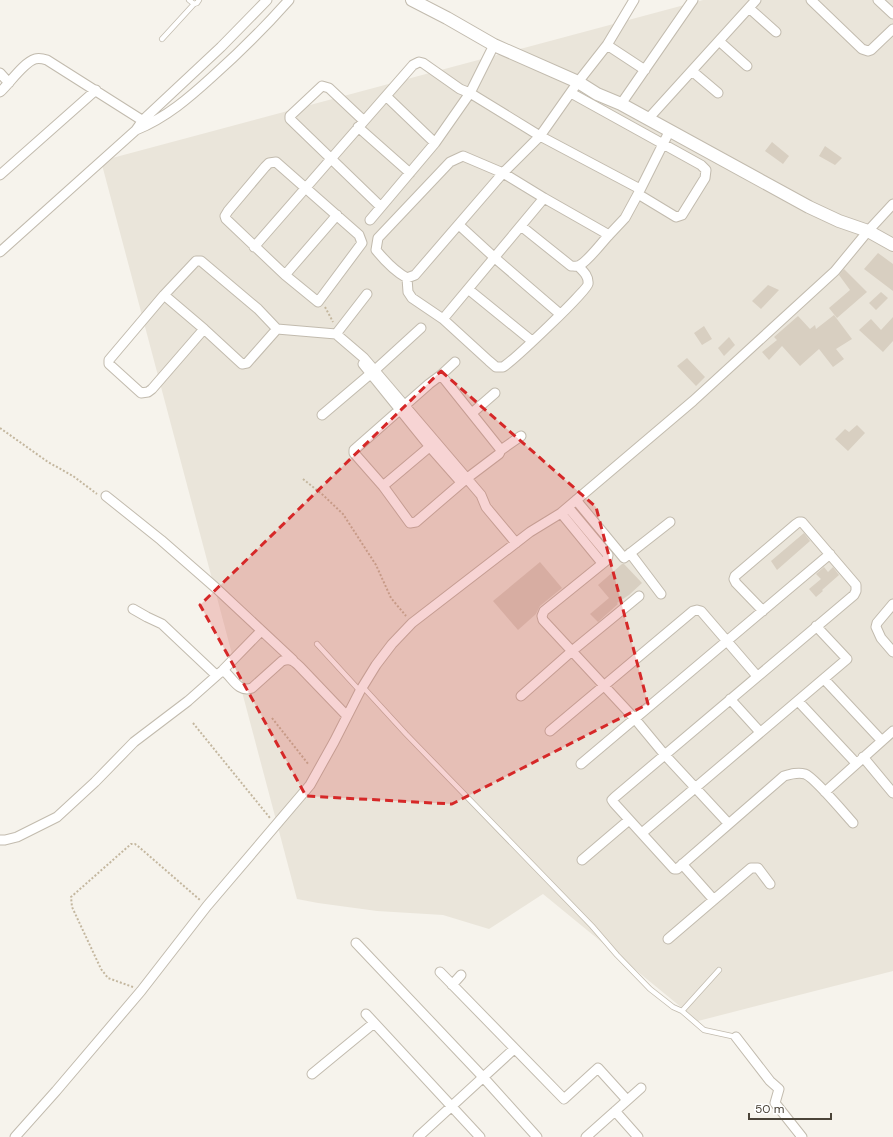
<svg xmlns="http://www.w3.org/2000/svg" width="893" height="1137" viewBox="0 0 893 1137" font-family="'DM Sans',sans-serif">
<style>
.residential{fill:#eae5da}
.building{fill:#d8cfc1}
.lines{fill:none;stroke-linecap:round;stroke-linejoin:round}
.service-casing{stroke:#c2bbae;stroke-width:6}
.minor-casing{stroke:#c2bbae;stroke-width:11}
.tertiary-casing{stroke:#c2bbae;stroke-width:14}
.path{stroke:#c4b79f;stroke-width:2;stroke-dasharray:2 2;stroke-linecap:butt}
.service{stroke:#fff;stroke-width:4.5}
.minor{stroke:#fff;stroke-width:9}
.tertiary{stroke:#fff;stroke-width:12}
.marked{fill:#d62828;fill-opacity:0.2;stroke:#d62828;stroke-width:3;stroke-dasharray:8 5;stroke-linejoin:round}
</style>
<rect width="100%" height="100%" fill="#f6f3ec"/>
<!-- residential -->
<path class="residential" d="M703,0H893V971L698,1021L543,894L489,929L443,915L377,911L318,903L297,899L101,161Z"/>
<!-- building -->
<path class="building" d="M772,142L789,156L783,164L765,151Z
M825,146L842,158L835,165L819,156Z
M878,253L893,264V291L864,269Z
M844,269L867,292L837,318L829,308L850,290L839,275Z
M768,285L779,290L761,309L752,301Z
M881,292L888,298L876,310L869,303Z
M834,315L852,339L836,349L844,359L833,367L819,349L800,366L782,346L769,360L762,352L777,340L774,337L798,316L810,329L815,325L816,329Z
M893,317V341L883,352L859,330L871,319L881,330Z
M704,326L712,339L702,345L694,333Z
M729,337L735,345L724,356L718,348Z
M687,358L705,377L696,386L677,366Z
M857,425L865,433L848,451L835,439L845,429L849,432Z
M804,533L810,541L777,570L771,561Z
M540,562L562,588L540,606L536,614L518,630L493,601Z
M622,564H624L642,583L629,595L617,603L618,604L598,622L590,614L609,598L598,585Z
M824,567L828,572L833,567L839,575L822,590L823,591L816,597L809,589L821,579L816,574Z"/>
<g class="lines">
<defs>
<path id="service" d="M189,0L194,4L197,3L199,0
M162,39L194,4
M317,644L360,691
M363,687L406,734L592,926L617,955L650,989L673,1007L682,1011L704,1030L736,1037
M682,1011L719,970"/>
<path id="minor" d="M634,0L607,45L578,82L540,136L640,189
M811,0L862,49L868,51L871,50L893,29
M878,0L893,14
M749,8L776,32
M719,41L747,66
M607,45L645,70
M692,71L718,93
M0,73L9,83
M0,92C9,84 24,62 35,59C38,58 44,59 47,60L148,124
M571,93L701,165L706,170L705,178L682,215L676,217L638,194
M386,96L435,143
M621,104L693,0
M648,119L756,0
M364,121L329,88L322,86L290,116V119L381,207
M358,127L410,173
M136,130C166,118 190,97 213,76C240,52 265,27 289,0
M276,162L359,235L362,243L318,302L285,275L226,219L225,216L228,211L265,167L269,163Z
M0,175L96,90
M370,220L435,143L470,93L540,136L503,173L415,275L407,278C394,271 385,261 376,250L378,238L450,162L463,156L503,173L544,198
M459,225L495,258L560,314
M521,226L571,266C574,266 577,267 580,265C589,260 602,242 609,235
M254,247L413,65L419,62L423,63L460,89L470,93L494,45
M0,252L136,130L143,120L221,47L267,0
M285,275L337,215
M407,278L408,292L412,298L443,319L544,198L609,235L625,218L638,194L669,132
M468,289L532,341
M164,295L204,329L242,364L247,363L277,329
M443,319L489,361L496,367H503C513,361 587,291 588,284C589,276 583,271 578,266
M204,329L152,389L148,392L141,393L109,364V360L164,295L196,261H201L258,309L277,329L336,334L364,358L481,495L486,507L516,543
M336,334L367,294
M363,364L430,447L460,481
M441,375L501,450L499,454L466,479L416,522L410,523L383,486L354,453V450L429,384L441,375L455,362
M472,413L495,393
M322,415L375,370L421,328
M501,450L521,436
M383,486L434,443
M106,496L161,540L217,589L293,660
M576,500L624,558L670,522
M568,507L608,555L607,560L544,611L542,616L543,620L635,719L664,754L728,823
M561,513L602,563
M630,553L661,594
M893,604L877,623L876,627L881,638L893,652
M133,609L147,617L162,624L216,675
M763,611L736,583L734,579L735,576L796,524L799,522H802L856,585V591L854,595L615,797L612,800L614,803L674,869H677L784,776C791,774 798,772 805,774C814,777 845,814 853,823
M223,670L261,631
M824,679L882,741
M521,696L572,651L639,596
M730,699L760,732
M798,701L856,763
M550,731L693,611L697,610L701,611L757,676
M863,757L893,793
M581,764L830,554
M825,792L893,731
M642,833L847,659L816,626
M0,840H5L17,837L57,817L95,782L134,742L188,701L223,670C233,678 238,693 252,688L282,661C291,658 294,661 300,667L347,716
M582,860L629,820
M682,864L714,900
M668,939L751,868H758L770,884
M356,943L483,1077L537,1137
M440,972L564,1099L598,1068L627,1100
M452,985L461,975
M366,1014L480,1137
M736,1037L770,1081L779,1089L775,1103L802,1137
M312,1074L374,1023
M615,1111L638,1137
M15,1137L56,1091L141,991L207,906L310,785L334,742L360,691L376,665L392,644L412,623L530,532L561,513L693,401L835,271L868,231L893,204
M418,1137L514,1049
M586,1137L641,1088"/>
<path id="tertiary" d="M412,0L447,18L494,45L578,82L597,94L621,104L809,207L839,221L868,231L893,245"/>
</defs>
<!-- service casing -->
<use href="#service" class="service-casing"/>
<!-- minor casing -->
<use href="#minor" class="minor-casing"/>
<!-- tertiary casing -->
<use href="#tertiary" class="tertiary-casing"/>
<!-- path -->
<path class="path" d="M325,307L333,322
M0,428L48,462L73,476L97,494
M303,479L323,495L343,514L376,565L391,598L406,616
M272,718L309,765
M193,723L270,818
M133,987L108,978L101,969L72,907L71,897L131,844H135L139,847L200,900"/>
<!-- service -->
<use href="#service" class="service"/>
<!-- minor -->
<use href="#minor" class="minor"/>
<!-- tertiary -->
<use href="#tertiary" class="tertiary"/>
</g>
<!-- marked area -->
<path class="marked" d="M441,371L596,507L648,704L452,804L306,796L200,605Z"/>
<!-- scale -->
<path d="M749 1113v6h82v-6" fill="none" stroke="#4b4439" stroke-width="2"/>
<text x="755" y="1113" font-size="12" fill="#4b4439" stroke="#ffffff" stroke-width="3" paint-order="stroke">50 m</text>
</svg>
